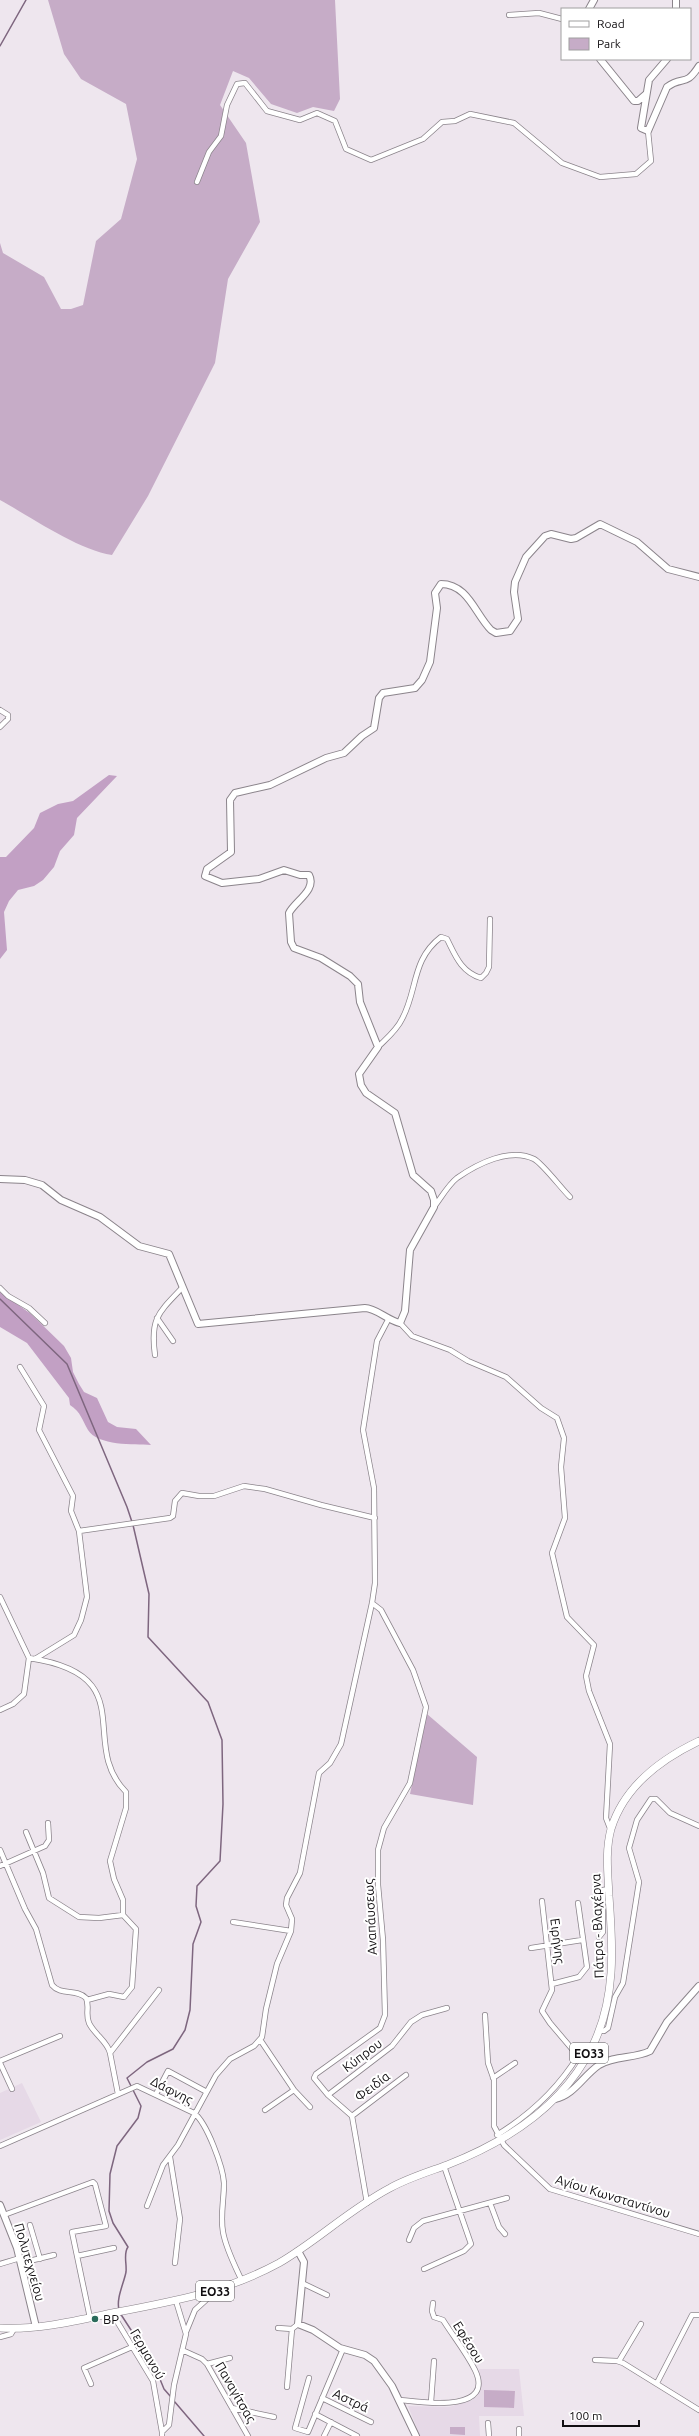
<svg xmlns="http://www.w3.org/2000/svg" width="699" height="2436" viewBox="0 0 699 2436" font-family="Ubuntu,sans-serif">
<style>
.built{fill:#e6d9e7}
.green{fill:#c6acc7}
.forest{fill:#c2a0c4}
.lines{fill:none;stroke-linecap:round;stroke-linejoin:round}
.stream{stroke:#7e667f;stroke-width:1.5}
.street-casing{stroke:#8b848b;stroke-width:6}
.secondary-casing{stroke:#8b848b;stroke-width:8}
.primary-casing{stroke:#8b848b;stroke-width:8}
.street{stroke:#fff;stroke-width:4.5}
.secondary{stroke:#fff;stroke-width:6}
.primary{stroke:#fff;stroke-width:7}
.poi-dot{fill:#2a6b5b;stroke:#fff;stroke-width:1.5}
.labels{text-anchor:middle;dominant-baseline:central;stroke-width:4;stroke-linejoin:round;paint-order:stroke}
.shield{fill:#fff;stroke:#585658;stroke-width:1}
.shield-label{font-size:12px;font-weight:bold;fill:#110e11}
.street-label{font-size:13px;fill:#110e11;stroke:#fff}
.poi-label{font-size:13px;fill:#110e11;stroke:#fff;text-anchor:start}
</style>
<rect width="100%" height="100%" fill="#eee6ee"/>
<!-- built -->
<path class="built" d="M22,2083L41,2122L0,2140V2093Z
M479,2369H519L524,2416H479L480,2436H420L408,2406L449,2407L472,2400L477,2396L480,2387Z"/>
<!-- green -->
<path class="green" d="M48,0H335L340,99L334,111L313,107L297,113L271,104L249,78L233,71L220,105L246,143L260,222L228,279L215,363L148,496L112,555C78,550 31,517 0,500V243L3,253L44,277L61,309H71L83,305L96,241L121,219L137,159L126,104L81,79L64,54Z
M427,1714L477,1757L473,1805L410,1794Z
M484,2390L515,2391L514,2408L484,2407Z
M450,2427H465V2435L450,2434Z"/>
<!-- forest -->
<path class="forest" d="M109,775L117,776L77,818L74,835L60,851L54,867L43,880L34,886L18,890L9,901L4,912L7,950L0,959V857H6L34,828L40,813L58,804L73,801Z
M0,1292L31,1314L64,1346L71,1358L73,1372L79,1384L84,1392L97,1398L108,1422L117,1427L136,1429L151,1445C134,1444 98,1446 88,1430C82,1420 81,1412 70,1405L69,1398L27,1343L0,1327Z"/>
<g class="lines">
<!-- stream -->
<path class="stream" d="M0,46L26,0
M0,1299L67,1364L127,1507L132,1522
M119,2310C116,2298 124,2283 126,2272C127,2264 123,2253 128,2247L113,2223L109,2211L110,2174L117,2146L138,2118L141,2106L127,2078L147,2062L173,2049L185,2030L190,2010L193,1944L201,1922L196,1906L197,1886L220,1861L223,1804L222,1740L208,1702L148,1637L149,1594L133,1525
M120,2313L155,2367L164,2389L171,2397
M174,2401L204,2436"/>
<defs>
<path id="street" d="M509,15L539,13L562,19
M197,182L209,152L221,136L227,105L237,84L245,83L267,111L300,120L317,113L335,121L346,149L371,160L423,139L442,122L455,121L470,114L514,123L562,163L600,177L636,174L651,161L648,131
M0,710L8,715V719L0,727
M378,1047C386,1039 397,1030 402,1019C418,990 411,960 441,937L447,939C455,955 461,972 481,978L486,973L489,967L490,919
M434,1207C441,1198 448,1185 457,1178C477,1164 510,1147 534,1159C542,1163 561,1188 570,1197
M0,1288L8,1296L29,1308L45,1323
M157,1318L173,1341
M400,1323L412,1336L450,1350L468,1361L506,1377L541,1408L557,1418L564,1438L561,1467L565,1518L552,1553L567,1617L594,1645L586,1676L589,1691L610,1744L606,1818L611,1831
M155,1355C150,1319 158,1313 182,1288
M20,1367L44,1406L39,1430L73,1496L71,1511L79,1531L87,1597L81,1620L74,1635L35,1659
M79,1531L170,1518L173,1516L175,1501L182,1493L199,1496H214L244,1486L265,1489L321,1505L375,1518
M0,1597L29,1658L24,1694L13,1704L0,1710
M29,1658C144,1675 77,1743 126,1792V1808L110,1861L114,1879L123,1900V1915L136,1929L132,1987L124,1997L109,1994L87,2000
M26,1832L43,1873L49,1898L79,1917L99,1918L123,1915
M0,1850L25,1909L36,1929L52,1985C61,1996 76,1988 86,1998C90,2006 85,2014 89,2023C94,2034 108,2042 110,2053
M0,1866L45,1846L49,1840L48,1823
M233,1922L291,1931
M599,1937L603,1932V1890L609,1889
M531,1948L582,1940
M552,1984L579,1977L587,1967L578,1903
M485,2015L488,2063L494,2080V2126L504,2145L550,2189L699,2234
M599,2030L604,2031L608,2028L615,1997L623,1983L639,1882L629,1848L637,1820L651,1799H656L670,1813L699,1826
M261,2041L294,2090L310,2107
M0,2061L60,2036
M0,2063L12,2089
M493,2078L515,2063
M118,2094L110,2053L159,1990
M156,2094L168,2071L205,2091
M328,2095L392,2046L411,2022L422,2015L447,2008
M265,2110L294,2090
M352,2116L406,2075
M497,2135C531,2114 557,2090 578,2056L550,2023L542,2011L552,1990L542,1901
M0,2146L137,2086L194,2113C207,2123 223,2167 224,2183C224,2200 220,2216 223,2232C226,2249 235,2266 242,2281
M170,2157L180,2219L175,2263
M367,2203L352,2116L328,2095L314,2078L316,2074L380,2028L385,2015L383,1940L378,1885V1850L384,1828L410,1783L426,1707L413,1670L381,1610L372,1603
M490,2203L499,2227L505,2234
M147,2206L163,2165L178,2145L216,2075L230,2059L254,2046L262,2037L266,2009L277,1964L291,1931L292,1919L286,1905L287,1898L300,1873L319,1773L330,1763L341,1744L372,1603L375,1583L374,1488L363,1430L377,1341L388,1320
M4,2215L93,2182L95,2184L106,2226L72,2232L90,2318
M30,2225L40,2259
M409,2240L414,2228L423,2221L507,2198
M77,2256L114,2248
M21,2263L54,2255
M0,2264L20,2258
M424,2269L464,2251L471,2244L444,2166
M304,2284L327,2295
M112,2313L153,2381L162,2432
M278,2328L292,2329L298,2324
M186,2332L195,2310L206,2300
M0,2337L11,2334L14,2329
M182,2350L202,2359L207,2364L248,2436
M595,2360L617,2361L623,2363L699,2410
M619,2361L641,2324
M207,2364L230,2358
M309,2378L295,2428L308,2432L343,2349
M657,2383L692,2315H699
M91,2384L84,2368L132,2347
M287,2387L292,2329
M322,2398L371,2422
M400,2400C420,2402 496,2414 475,2370C466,2352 453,2336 443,2320L434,2317L432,2311L433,2303
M431,2402L434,2361
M232,2408L274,2417
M315,2414L357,2436
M488,2423L489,2436
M519,2429V2436
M162,2436V2432L169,2425L174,2385L186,2334L176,2301
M324,2436L331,2422"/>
<path id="secondary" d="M589,9L594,0
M676,9V0
M600,59L634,101H638L646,94
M667,59L649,80L641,128L648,131L667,87C683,75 685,88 699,66
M0,1179L25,1180L42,1185L61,1200L100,1217L139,1246L169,1254L198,1324L365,1308C376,1308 387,1320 400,1323L405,1311L410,1250L434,1207V1200L431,1191L413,1175L395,1113L366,1093L361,1085L359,1074L378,1047L360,1002L358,984L350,976L321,958L294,948L291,942L289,913C295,901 317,890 309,875H300L284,870L259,879L222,883L205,876L207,869L231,852L230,800L235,793L270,785L326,758L344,753L362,736L374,728L379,698L383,693L415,688L422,680L430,662L437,608L435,593L441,584C468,584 475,614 491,630L496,633L510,631L518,619L514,592L515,582L526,557L545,536L551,534L571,539L576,538L600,524L637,542L668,569L699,577
M555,2099C574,2095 583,2076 599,2065C615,2055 634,2059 650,2051L667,2022L699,1986
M0,2205L17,2248L36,2327
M298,2251L304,2262L298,2324L313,2330L340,2348L365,2355L374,2361L392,2386L416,2436"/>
<path id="primary" d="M0,2328C38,2330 75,2321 112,2313C170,2302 226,2292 279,2263C317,2241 350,2209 390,2188C408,2178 428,2172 447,2165C506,2142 563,2106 592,2047C616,1999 613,1948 609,1896C608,1874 605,1851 611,1829C624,1787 661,1759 699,1741"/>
</defs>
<!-- street casing -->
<use href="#street" class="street-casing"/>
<!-- secondary casing -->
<use href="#secondary" class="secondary-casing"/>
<!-- primary casing -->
<use href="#primary" class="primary-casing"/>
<!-- street -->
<use href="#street" class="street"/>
<!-- secondary -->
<use href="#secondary" class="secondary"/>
<!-- primary -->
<use href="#primary" class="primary"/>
</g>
<!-- markers -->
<circle class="poi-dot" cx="95" cy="2319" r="4"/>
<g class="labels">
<!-- shield labels -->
<g class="shield">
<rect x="570" y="2043" width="38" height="20" rx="3"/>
<rect x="196" y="2281" width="38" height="20" rx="3"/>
</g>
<g class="shield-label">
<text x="589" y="2053">ΕΟ33</text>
<text x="215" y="2291">ΕΟ33</text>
</g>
<!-- street labels -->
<g class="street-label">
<text transform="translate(370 1917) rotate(-93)">Αναπάυσεως</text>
<text transform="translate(597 1926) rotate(-92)">Πάτρα - Βλαχέρνα</text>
<text transform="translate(558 1941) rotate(83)">Ειρήνης</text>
<text transform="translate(362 2055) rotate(-37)">Κύπρου</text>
<text transform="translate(372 2086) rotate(-37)">Φειδία</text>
<text transform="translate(172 2090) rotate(27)">Δάφνης</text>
<text transform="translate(613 2196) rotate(17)">Αγίου Κωνσταντίνου</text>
<text transform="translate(30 2262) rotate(74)">Πολυτεχνείου</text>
<text transform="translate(469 2342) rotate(58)">Εφέσου</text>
<text transform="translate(148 2354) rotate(60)">Γερμανού</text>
<text transform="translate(236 2392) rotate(60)">Παναγίτσας</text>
<text transform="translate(351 2400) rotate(25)">Αστρά</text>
</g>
<!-- poi labels -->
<g class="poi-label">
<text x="103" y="2319">BP</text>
</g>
</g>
<!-- legend -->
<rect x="561" y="8" width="130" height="52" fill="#ffffff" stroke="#a09fa0"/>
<rect x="569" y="21" width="20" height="6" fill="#ffffff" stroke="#a09fa0"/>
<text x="597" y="28" font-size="12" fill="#110e11">Road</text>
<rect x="569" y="38" width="20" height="12" fill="#c6acc7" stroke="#a09fa0"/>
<text x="597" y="48" font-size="12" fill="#110e11">Park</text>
<!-- scale -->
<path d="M563 2420v6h76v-6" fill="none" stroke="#110e11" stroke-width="2"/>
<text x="569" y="2420" font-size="12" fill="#110e11" stroke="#ffffff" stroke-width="3" paint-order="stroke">100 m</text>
</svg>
